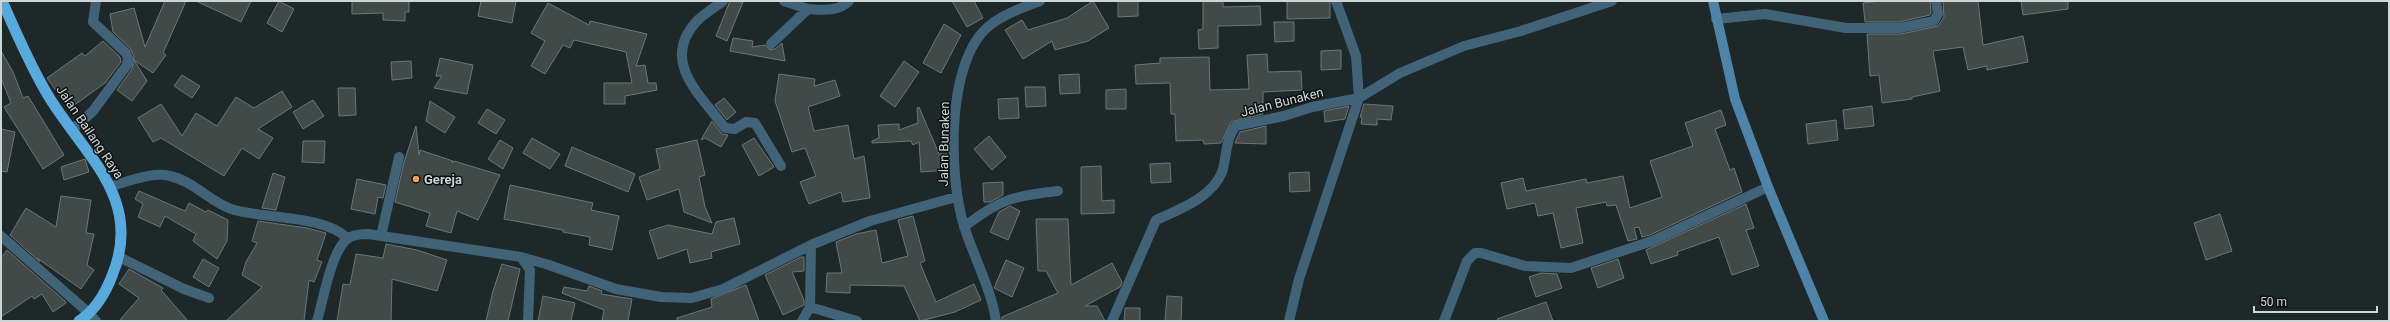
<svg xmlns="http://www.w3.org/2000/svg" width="2390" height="322" viewBox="0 0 2390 322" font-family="Roboto,sans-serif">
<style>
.building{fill:#414a47;stroke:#6d7674}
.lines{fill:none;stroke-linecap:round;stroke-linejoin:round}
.minor{stroke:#416378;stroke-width:10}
.secondary{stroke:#4d84a7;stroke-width:10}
.trunk{stroke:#58aadc;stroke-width:11}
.poi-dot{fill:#fc9d54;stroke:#0c1011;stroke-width:1.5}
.labels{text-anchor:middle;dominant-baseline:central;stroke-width:3;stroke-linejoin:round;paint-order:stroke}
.street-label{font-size:13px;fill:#cfd4d5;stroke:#0c1011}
.poi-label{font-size:13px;font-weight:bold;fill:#cfd4d5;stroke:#0c1011;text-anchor:start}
</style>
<rect width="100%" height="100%" fill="#1f2829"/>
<!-- building -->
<path class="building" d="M165,1H186L163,53L166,55L153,73L134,60L147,81L132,101L117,90L132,69L134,56L130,48L113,32L110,14L134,8L145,47Z
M196,1H251L241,22Z
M279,1L294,9L282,32L267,23Z
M352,1H409V12H405V21L383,20V13L352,14Z
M481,1H516L512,23L478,16Z
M730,1L743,2L727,41L716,36Z
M952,1H974L983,18L967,27Z
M1093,1L1109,28L1088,41L1055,50L1052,41L1023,59L1005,30L1022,20L1028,30L1067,18Z
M1118,1H1138V16L1118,17Z
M1203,1H1223V7L1260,6L1261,25L1218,26V48L1199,49L1198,30L1203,29Z
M1287,1H1330V18L1287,19Z
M1881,1H1930L1931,13L1930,15L1899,22H1865L1863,3Z
M1943,1H1978L1983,45L2023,36L2028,62L1987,70V66L1968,70L1963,47L1933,51L1940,91L1912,97V99L1882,103L1879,75L1870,76L1867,34H1901L1938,26L1944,17Z
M2021,1H2068V9L2023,15Z
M548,3L589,25L590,21L647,34L636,66L645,65L648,83H656L657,90L625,96V104H604V83H632L626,52L574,40L570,48L563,45L545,74L531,66L545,41L531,33Z
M1274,22H1294V41L1275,42Z
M944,24L961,35L941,73L923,63Z
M733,38L753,41L752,47L765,45L770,50L775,49L782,43L785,61L730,51Z
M103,41L120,57L121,62L105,83L69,109L47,78L82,53L85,56Z
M1341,50V69L1321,70V51Z
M1,51L13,72L23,98L28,96L64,155L43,169L4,107L11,103L1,78Z
M1267,54L1268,72L1301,71L1302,90L1263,92V114L1231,122L1221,143L1204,144L1203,140L1176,141L1175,114H1171L1170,83L1136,84L1135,65L1160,63V58L1209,57L1210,90L1249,89L1247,55Z
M440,58L473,65L467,94L434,88L442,76H436Z
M411,61L412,78L392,80L391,62Z
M904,61L919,72L895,107L880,96Z
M779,74L815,79L814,86L835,80L840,96L808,107L814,131L848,125L854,159L864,156L870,198L843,202L841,192L809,204L800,182L816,176L805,148L792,152L775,101Z
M1079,74L1080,93L1060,94L1059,75Z
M182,75L200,86L192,98L174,86Z
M1025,87H1045L1046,106L1026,107Z
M338,88H355L356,115L339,116Z
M1126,89V109H1106V90Z
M282,91L292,107L258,129L273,138L259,159L242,148L224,176L161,138L153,142L138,118L161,104L182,136L196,113L217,126L236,97L254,108Z
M724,98L736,112L727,120L715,105Z
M1018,98L1019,118L999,119L998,99Z
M313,100L324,116L303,129L293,112Z
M430,101L455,117L445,133L426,121Z
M1364,104L1393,106L1391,120L1377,119V125L1361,124L1362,117H1360Z
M1349,106L1345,119L1325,122L1324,111Z
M1872,106L1874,126L1845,129L1843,110Z
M919,107L939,154H947L948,170L921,172L919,142L913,145L911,141L872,143V141L879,138L878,125L899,124V130L918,123L917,108Z
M487,109L505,120L496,134L478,123Z
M1721,110L1726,125L1715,129L1730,170L1734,168L1742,192L1650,235L1642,237L1639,227L1634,228L1637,239L1628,241L1616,205L1607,206L1606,202L1576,208L1583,243L1561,248L1553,213L1538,216L1535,203L1507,209L1501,183L1523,178L1526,191L1586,179L1587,183L1623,176L1630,208L1662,197L1650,161L1693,146L1685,123Z
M1836,120L1838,140L1808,144L1806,124Z
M712,121L722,134L728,135L721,147L705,138L701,140Z
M416,126L419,155L420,150L453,161L452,163L454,161L500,175L478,220L457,211L451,233L426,226L430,213L395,202L404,162Z
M1266,126V144L1235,143L1240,132Z
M1,129L15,132L7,172L1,171Z
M989,136L1006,157L992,170L974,149Z
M532,138L560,154L550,169L523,153Z
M754,138L774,167L759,176L742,145Z
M500,140L513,148L503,169L488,159Z
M697,140L705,175L699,177L705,207L712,223L684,212L679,189L647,200L639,177L660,169L656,149Z
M303,141H325L324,163L302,162Z
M572,147L635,174L628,192L565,166Z
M85,159L89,172L64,180L61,167Z
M1170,163L1171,182L1151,183L1150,164Z
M1101,166L1102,201L1114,200V213L1081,214V167Z
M1309,172L1310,191L1290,192L1289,173Z
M273,173L285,177L276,210L262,208Z
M357,179L386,185L383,198L378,197L375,214L351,209Z
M1003,182V195L990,202H984L983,183Z
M510,185L593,203L591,210L619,216L612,250L589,245L590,237L563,232V230L504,219Z
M139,191L185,211L189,203L206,212L208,210L228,220L227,241L217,259L193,241L196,234L165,216L160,227L138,217L143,204L135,199Z
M61,196L91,200L86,233L94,234L87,265L94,270L81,289L37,258L40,262L10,235L26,208L56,227Z
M1746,204L1754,228L1746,230L1759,266L1732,275L1719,237L1677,252L1678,255L1651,264L1646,250Z
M1010,206L1020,211L1008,240L990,232L999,212Z
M2220,214L2232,251L2206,260L2194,223Z
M913,216L925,261L920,263L936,302L974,284L981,300L955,312L920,321L904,286L850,285V293L826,292L827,273H842L836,242L856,234L876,230L882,263L908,256L898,220Z
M734,218L740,244L711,252L712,258L690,263L687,249L658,259L649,231L668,225L712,234L716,222Z
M1036,219H1068L1071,285L1112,263L1122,282L1120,287L1085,306H1097L1105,321H1002V317L1058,293L1046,271H1038Z
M258,221L307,228L326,233L317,260L322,262L314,282L309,280L304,321H226L262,287L242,275L246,262L257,243L252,241Z
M386,244L417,250L447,260L437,291L392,279L391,321H337L343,284L350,285L356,254L383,258Z
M7,250L65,301L66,303L53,312L42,294L34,299L32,296L1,317V258Z
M801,257H804V271L792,272L804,300V305L783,315L765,275Z
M203,259L219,268L209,287L193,277Z
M1618,259L1624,278L1598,288L1591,268Z
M1006,260L1024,268L1012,297L994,288Z
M502,264L520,269L508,321H486L493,291Z
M129,269L163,288L161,290L188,321H119L139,298L119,284Z
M1541,273L1557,274L1562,288L1536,297L1529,277Z
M746,285L759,321H677V318L712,307L711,299Z
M589,286L602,291L601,294L632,299L628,321H602L604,310L562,293L564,287L587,291Z
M543,296L575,303L571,321H538Z
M1167,296L1182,297L1181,321H1165Z
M1546,302L1553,321H1498L1497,319Z
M1125,308H1140V321H1124Z"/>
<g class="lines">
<!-- minor -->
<path class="minor" d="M723,1C714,8 703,14 696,22C660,62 701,95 725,128L735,129L746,122L755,123L781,166
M784,1L808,9
M1716,19L1765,14L1846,28H1900L1934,21L1938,14L1936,1
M771,44L808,9C823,10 838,12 849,1
M72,130L93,111L127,65L128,58L126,53L93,22L96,1
M111,186C128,182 153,171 170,176C193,181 209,201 231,209C262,219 325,215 347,238
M964,227C1000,199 1013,196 1058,191
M1,236L90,314L96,321
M381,236L399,157
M119,257L184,289L209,298
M521,257L530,270L528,321
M810,307L857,321
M317,321C323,301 331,252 347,239C353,234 362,234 368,234L521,257L549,265L616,289L661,297L692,298L723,289L811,245L870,221L956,197
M802,321L810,307L811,245
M996,321C991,288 974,258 964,226C949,178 945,62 989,26C1002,15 1023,7 1040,1
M1112,321L1156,220C1178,210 1212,198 1222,172C1227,157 1225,139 1236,126L1284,116L1312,107L1359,98L1400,73L1464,46L1521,31L1612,1
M1289,321L1299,279L1359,98L1356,56L1336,1
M1444,321L1467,261L1475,253H1481L1525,266L1571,268L1652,241L1768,187"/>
<!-- secondary -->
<path class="secondary" d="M1713,1L1735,99L1768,187L1824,321"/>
<!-- trunk -->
<path class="trunk" d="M2,1C17,34 30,66 49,97C85,156 144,199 112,276C105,294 96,310 79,321"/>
</g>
<!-- markers -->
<circle class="poi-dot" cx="416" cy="179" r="4"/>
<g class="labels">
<!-- street labels -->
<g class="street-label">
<text transform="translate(1282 102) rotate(-14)">Jalan Bunaken</text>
<text transform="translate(90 132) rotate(56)">Jalan Bailang Raya</text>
<text transform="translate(944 144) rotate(-89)">Jalan Bunaken</text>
</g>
<!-- poi labels -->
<g class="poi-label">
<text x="424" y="179">Gereja</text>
</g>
</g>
<!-- border -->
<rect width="2390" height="322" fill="none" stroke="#cfd4d5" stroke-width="4"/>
<!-- scale -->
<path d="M2254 306v6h123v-6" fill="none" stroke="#cfd4d5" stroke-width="2"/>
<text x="2260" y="306" font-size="12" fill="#cfd4d5" stroke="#0c1011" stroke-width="3" paint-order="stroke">50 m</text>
</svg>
